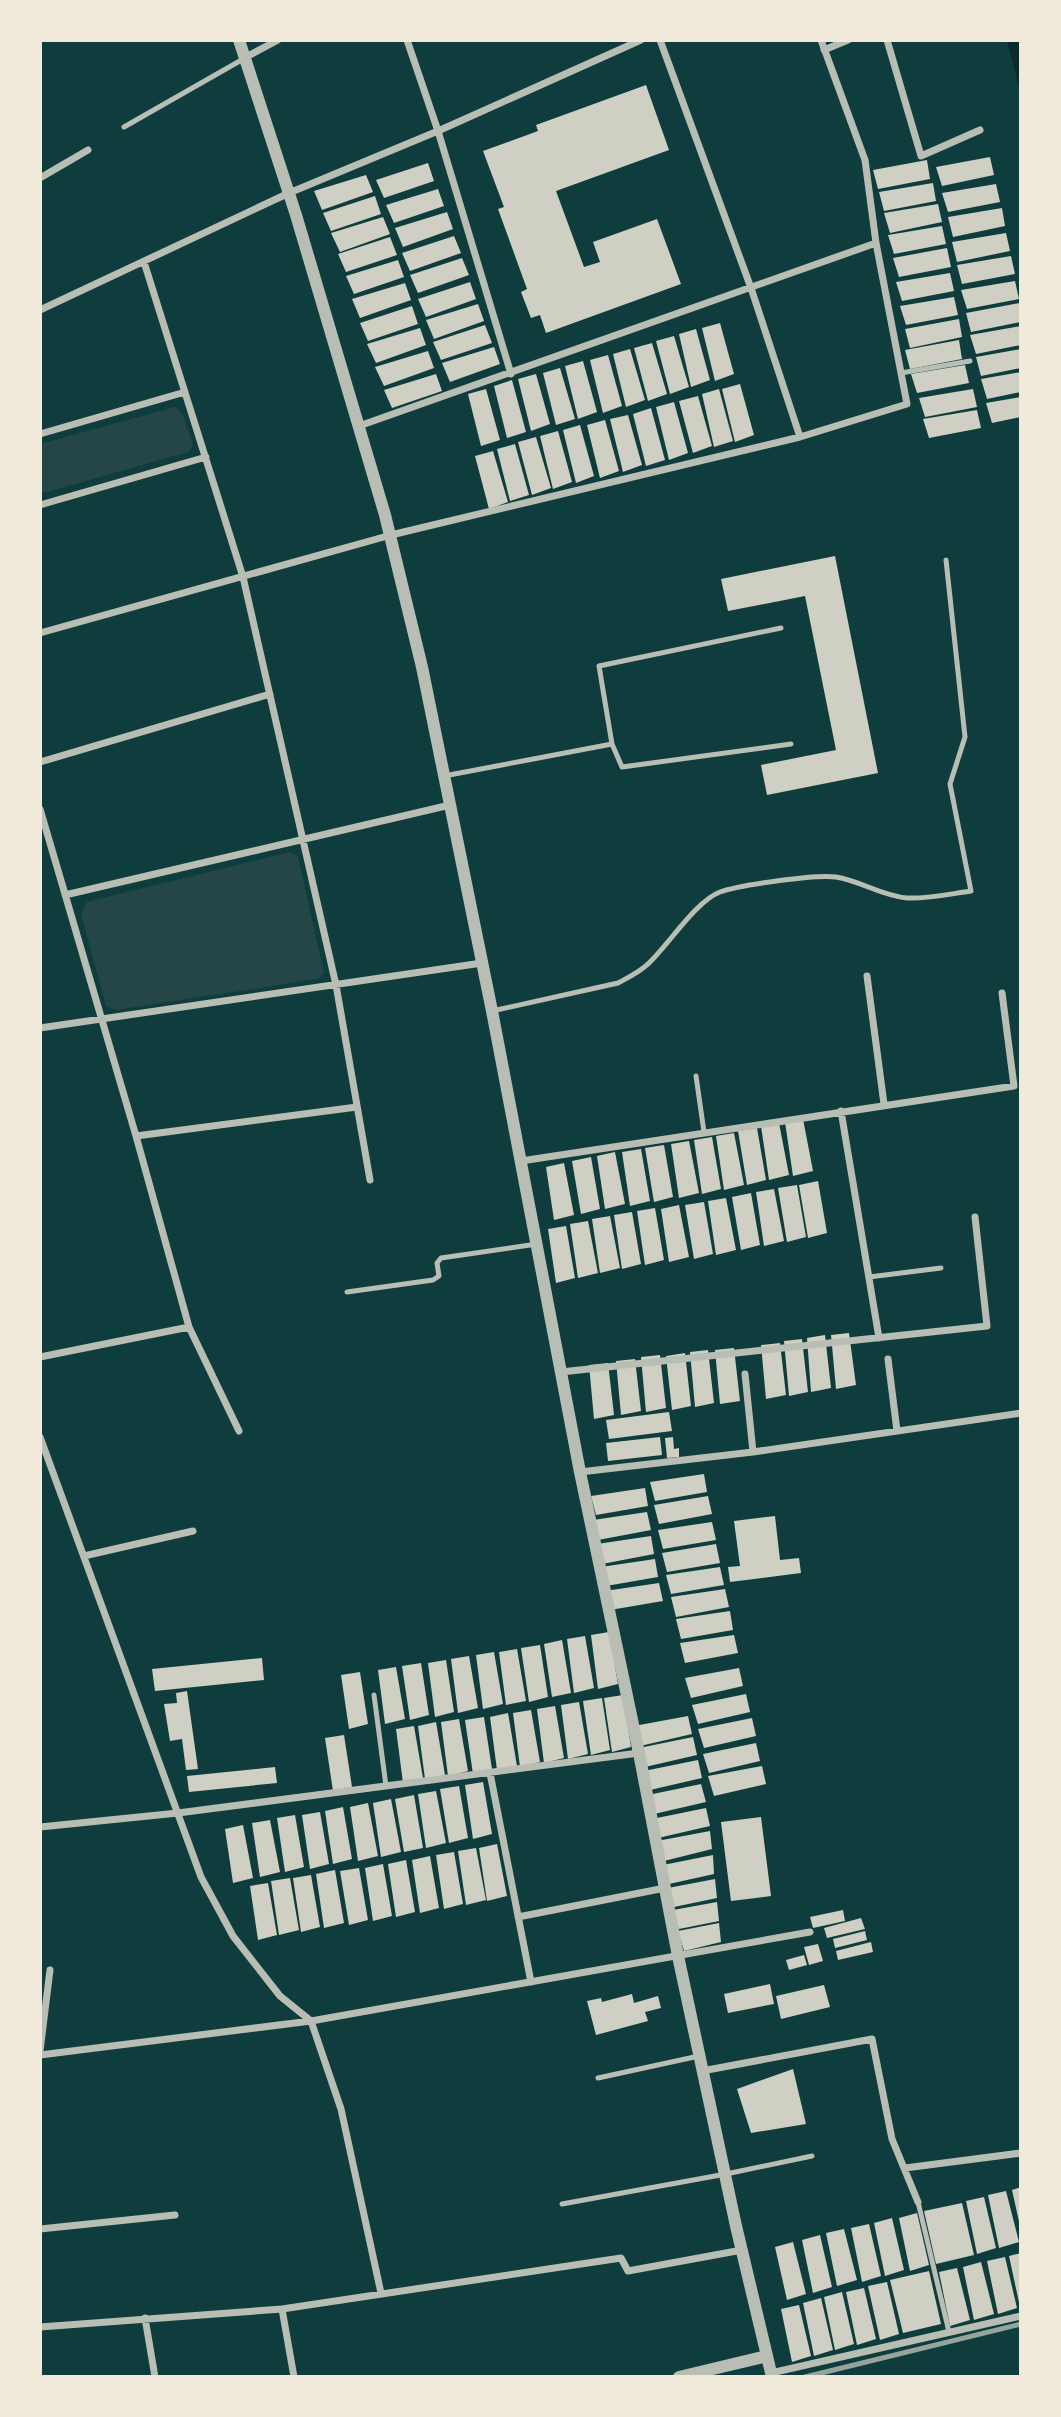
<svg xmlns="http://www.w3.org/2000/svg" width="1061" height="2417" viewBox="0 0 1061 2417" font-family="'PT Serif',serif">
<style>
.green{fill:#244646}
.water{fill:#0a2a2b}
.building{fill:#cfcfc3}
.lines{fill:none;stroke-linecap:round;stroke-linejoin:round}
.service{stroke:#b8beb3;stroke-width:5}
.minor{stroke:#b8beb3;stroke-width:7}
.tertiary{stroke:#b8beb3;stroke-width:12}
.rail{stroke:#97a49c;stroke-width:5}
</style>
<rect width="100%" height="100%" fill="#0f3d3e"/>
<!-- green -->
<path class="green" d="M175,407L182,413L193,444L188,452L40,494V444Z
M290,852L298,857L324,973L317,979L116,1010L106,1006L81,914L87,902Z"/>
<!-- water -->
<path class="water" d="M1007,40H1021V96L1020,91Z"/>
<!-- building -->
<path class="building" d="M646,85L669,150L556,191L584,267L600,262L593,242L657,219L681,284L546,333L540,315L531,318L521,292L527,289L498,209L504,207L483,151L538,131L536,125Z
M990,157L994,175L942,186L936,167Z
M927,160L930,179L878,189L873,170Z
M428,163L434,181L384,198L376,180Z
M366,175L373,192L322,210L314,191Z
M933,183L936,201L884,211L879,192Z
M996,184L1000,202L948,212L942,193Z
M438,189L444,206L394,223L386,205Z
M375,196L381,214L331,231L323,213Z
M938,204L942,222L890,233L884,213Z
M1002,208L1005,226L953,237L948,217Z
M447,212L453,229L403,247L395,228Z
M383,217L390,234L340,252L331,233Z
M942,226L946,244L894,254L888,235Z
M1006,233L1010,251L957,262L952,242Z
M454,236L461,253L410,271L402,253Z
M390,237L397,255L346,272L338,254Z
M947,248L951,267L899,277L893,258Z
M1011,256L1015,274L962,284L957,265Z
M462,258L469,275L418,293L410,275Z
M398,260L404,277L354,294L346,276Z
M950,273L954,291L902,301L896,282Z
M1015,281L1019,299L967,309L961,290Z
M470,282L476,299L426,317L418,299Z
M405,283L411,300L360,318L352,299Z
M954,297L958,315L906,325L900,306Z
M1020,303L1021,322L971,332L966,313Z
M478,304L484,321L434,339L426,320Z
M412,306L418,324L368,341L360,323Z
M959,319L962,337L910,348L905,329Z
M720,323L734,374L715,381L702,328Z
M485,325L492,343L441,360L433,342Z
M1021,326V345L976,354L970,335Z
M420,328L426,345L376,363L367,344Z
M696,329L710,380L691,387L679,334Z
M674,336L689,387L670,394L656,341Z
M959,340L962,359L910,369L905,350Z
M652,343L667,394L648,401L634,348Z
M494,347L500,364L450,382L442,363Z
M630,349L645,400L626,407L613,354Z
M1021,349V368L981,376L976,357Z
M428,351L434,368L384,386L375,367Z
M608,355L622,406L603,413L590,360Z
M583,361L597,412L578,419L565,366Z
M965,365L969,383L917,393L911,374Z
M560,368L575,419L556,425L543,373Z
M1021,372V392L987,399L981,379Z
M436,374L442,391L392,408L384,390Z
M536,374L550,424L531,431L518,379Z
M512,380L526,432L507,438L494,386Z
M740,384L754,435L735,442L722,389Z
M486,389L500,440L481,446L468,394Z
M719,389L733,441L714,447L702,394Z
M973,389L977,407L925,417L919,398Z
M698,396L712,446L693,453L679,401Z
M1021,397V417L992,423L986,403Z
M674,402L688,453L669,460L656,407Z
M651,408L665,460L646,466L633,414Z
M977,410L981,428L929,438L923,419Z
M628,415L642,465L623,472L610,419Z
M605,420L619,471L600,478L587,425Z
M580,425L594,476L576,483L563,430Z
M558,431L572,482L553,489L540,436Z
M536,437L551,488L532,495L518,442Z
M515,444L529,495L510,501L497,449Z
M493,451L508,502L489,509L475,456Z
M835,556L878,773L767,795L761,765L836,750L805,596L728,611L721,579Z
M803,1119L813,1171L793,1176L785,1122Z
M779,1123L789,1175L769,1180L761,1126Z
M757,1128L766,1180L747,1185L738,1131Z
M734,1133L744,1185L724,1190L716,1136Z
M712,1137L721,1189L702,1194L694,1140Z
M689,1141L699,1193L679,1198L671,1144Z
M664,1145L673,1197L654,1202L645,1148Z
M641,1149L650,1201L630,1206L622,1152Z
M615,1152L625,1204L605,1209L597,1156Z
M591,1157L600,1209L581,1214L572,1161Z
M564,1163L574,1215L554,1220L546,1167Z
M818,1181L827,1233L808,1238L799,1185Z
M797,1185L806,1237L787,1242L778,1188Z
M774,1189L784,1241L764,1246L756,1192Z
M751,1193L760,1245L741,1250L732,1197Z
M726,1198L736,1250L716,1255L708,1201Z
M704,1202L713,1254L694,1259L685,1205Z
M679,1205L689,1257L669,1262L661,1209Z
M655,1208L664,1260L645,1265L637,1211Z
M632,1212L641,1264L622,1269L614,1215Z
M610,1216L620,1268L600,1273L592,1219Z
M588,1221L598,1273L578,1278L570,1224Z
M566,1226L575,1278L556,1283L548,1229Z
M849,1333L856,1385L836,1389L831,1335Z
M825,1335L831,1388L811,1392L807,1338Z
M802,1339L808,1392L789,1396L784,1341Z
M780,1343L786,1395L766,1399L761,1345Z
M734,1348L740,1401L720,1404L715,1350Z
M708,1350L714,1403L695,1407L690,1352Z
M685,1353L691,1406L672,1410L666,1356Z
M660,1355L666,1408L646,1412L641,1357Z
M635,1359L641,1411L621,1415L616,1361Z
M608,1363L614,1415L594,1419L589,1365Z
M669,1412L672,1431L609,1439L606,1420Z
M660,1437L662,1455L608,1461L606,1443Z
M673,1437L674,1449L679,1448V1457L667,1458L665,1438Z
M704,1474L707,1492L655,1501L650,1482Z
M645,1488L648,1506L596,1515L591,1496Z
M708,1496L712,1514L659,1524L654,1505Z
M647,1512L651,1530L598,1540L593,1520Z
M775,1516L780,1560L799,1558L801,1573L730,1582L728,1567L740,1566L734,1521Z
M712,1522L716,1540L663,1549L658,1530Z
M651,1536L654,1554L602,1564L597,1544Z
M716,1544L720,1563L667,1572L662,1553Z
M655,1559L658,1577L606,1586L601,1567Z
M720,1567L724,1585L671,1594L666,1575Z
M659,1583L663,1601L610,1610L605,1591Z
M725,1589L729,1607L676,1617L671,1597Z
M730,1611L733,1630L681,1639L676,1619Z
M609,1632L618,1684L598,1689L591,1635Z
M734,1635L738,1653L685,1663L680,1643Z
M585,1636L594,1688L574,1693L567,1639Z
M562,1640L571,1693L552,1697L544,1644Z
M540,1645L548,1697L529,1702L521,1648Z
M517,1649L526,1701L506,1705L499,1652Z
M494,1652L503,1704L483,1709L476,1655Z
M469,1656L478,1708L458,1713L451,1659Z
M262,1658L264,1680L155,1691L152,1669Z
M446,1660L454,1712L435,1717L428,1663Z
M421,1663L429,1715L410,1720L402,1666Z
M396,1667L405,1719L385,1724L378,1670Z
M739,1668L743,1686L691,1698L685,1678Z
M360,1672L368,1724L349,1729L341,1675Z
M187,1691L198,1769L186,1770L182,1739L170,1741L164,1704L177,1703L176,1693Z
M746,1694L750,1712L698,1724L692,1705Z
M623,1695L631,1747L612,1752L604,1698Z
M602,1698L610,1750L591,1755L583,1701Z
M579,1702L588,1754L568,1759L561,1705Z
M555,1706L564,1758L544,1763L537,1709Z
M531,1710L540,1762L520,1767L513,1713Z
M508,1713L517,1766L497,1770L490,1717Z
M688,1716L692,1734L640,1746L634,1726Z
M484,1717L492,1769L473,1774L465,1720Z
M752,1718L756,1736L704,1748L698,1729Z
M459,1719L468,1771L448,1776L441,1722Z
M436,1722L445,1775L425,1779L418,1726Z
M414,1726L423,1778L403,1783L396,1729Z
M344,1735L352,1787L333,1791L325,1738Z
M693,1737L697,1755L645,1767L639,1748Z
M756,1743L760,1761L709,1773L703,1754Z
M698,1760L702,1778L650,1790L644,1771Z
M762,1766L766,1784L714,1796L708,1776Z
M275,1767L277,1783L189,1792L187,1776Z
M483,1782L492,1834L473,1839L465,1785Z
M701,1784L706,1802L654,1814L648,1795Z
M459,1786L468,1838L449,1843L440,1789Z
M436,1791L446,1843L426,1848L418,1794Z
M414,1795L423,1848L404,1852L395,1799Z
M391,1799L401,1852L381,1857L373,1803Z
M368,1803L378,1856L358,1861L350,1807Z
M343,1807L352,1859L333,1864L325,1811Z
M706,1808L710,1826L658,1838L652,1819Z
M320,1812L329,1864L310,1869L302,1815Z
M295,1815L304,1867L285,1872L277,1818Z
M761,1817L771,1896L731,1901L721,1822Z
M270,1820L280,1872L260,1877L252,1823Z
M243,1825L253,1878L233,1883L225,1829Z
M710,1831L712,1849L664,1861L657,1841Z
M497,1844L507,1896L487,1901L479,1848Z
M476,1848L486,1900L466,1905L458,1851Z
M454,1852L463,1904L444,1909L436,1855Z
M713,1855L714,1874L669,1884L663,1865Z
M430,1856L439,1908L420,1913L412,1860Z
M406,1860L415,1912L396,1917L388,1864Z
M383,1864L392,1916L373,1921L365,1868Z
M359,1868L368,1920L349,1925L340,1871Z
M335,1870L344,1923L324,1928L316,1874Z
M311,1875L320,1927L301,1932L293,1878Z
M290,1878L299,1930L279,1935L271,1881Z
M715,1879L717,1898L674,1907L668,1888Z
M268,1883L277,1935L258,1940L250,1886Z
M717,1902L719,1921L679,1929L673,1910Z
M843,1910L845,1921L813,1928L810,1917Z
M861,1918L865,1929L827,1938L824,1928Z
M719,1923L721,1942L684,1951L678,1931Z
M865,1931L867,1940L835,1948L833,1939Z
M871,1942L873,1952L838,1960L836,1951Z
M818,1944L823,1961L809,1965L804,1947Z
M804,1955L807,1965L789,1970L786,1960Z
M770,1984L774,2004L728,2013L724,1994Z
M824,1985L830,2007L781,2019L776,1996Z
M632,1994L634,2003L658,1996L661,2008L645,2012L648,2021L596,2035L587,2001L601,1998L602,2002Z
M793,2069L806,2124L751,2133L737,2089Z
M1021,2187V2226H1020L1012,2190Z
M1006,2191L1019,2242L999,2248L988,2195Z
M984,2197L996,2248L977,2254L966,2201Z
M962,2203L974,2255L936,2264L924,2211Z
M917,2213L929,2265L910,2271L899,2218Z
M892,2218L904,2270L885,2276L874,2223Z
M869,2224L881,2276L862,2282L851,2228Z
M844,2229L857,2280L837,2286L826,2233Z
M820,2235L832,2287L813,2293L802,2240Z
M793,2242L806,2294L787,2300L775,2247Z
M1021,2253V2307H1020L1009,2256Z
M1005,2257L1017,2308L998,2314L987,2261Z
M981,2262L994,2314L974,2320L963,2267Z
M957,2268L970,2320L950,2326L939,2272Z
M929,2271L941,2324L903,2333L890,2280Z
M887,2282L899,2334L880,2340L868,2286Z
M864,2288L876,2339L857,2345L846,2292Z
M842,2292L854,2344L835,2350L824,2297Z
M821,2298L833,2350L814,2356L803,2303Z
M799,2305L811,2356L792,2362L781,2309Z"/>
<g class="lines">
<!-- service -->
<path class="service" d="M124,127L245,58
M901,373L970,361
M612,744L622,767L791,744
M444,776L612,744L599,666L781,628
M492,1011L618,983C629,977 640,972 649,963C669,944 696,901 720,892C740,885 816,874 836,877C861,881 882,896 907,898C928,899 950,894 971,891L950,784L965,737L946,560
M696,1076L704,1132
M869,1277L941,1268
M347,1292L433,1280L439,1276L437,1263L441,1258L537,1244
M374,1695L386,1786
M598,2078L699,2056
M918,2202L949,2332
M562,2204L726,2174L812,2156"/>
<!-- minor -->
<path class="minor" d="M407,40L438,131L511,374
M660,40L751,288L800,437
M887,40L921,156L980,130
M824,50L848,40
M246,57L278,40
M40,178L88,150
M144,262L243,577L336,985L370,1180
M40,310L289,193L438,131L641,40
M359,426L876,243
M40,434L185,392
M40,505L206,457
M40,633L391,535L800,437L907,404L876,243L865,160L821,40
M40,762L270,694
M40,809L136,1136L189,1327L239,1431
M65,895L450,805
M867,976L884,1104
M40,1028L482,963
M841,1111L879,1338
M136,1136L357,1107
M521,1161L1014,1086L1002,993
M40,1357L189,1327
M888,1359L897,1431
M561,1372L987,1326L975,1217
M745,1374L753,1452
M40,1437L201,1877L233,1936L280,1996L311,2021
M580,1472L753,1452L1021,1413
M84,1556L193,1531
M490,1773L531,1982
M40,1827L178,1813L639,1753
M518,1917L665,1888
M311,2021L341,2109L381,2293
M40,2051L50,1970
M40,2055L311,2021L810,1932
M702,2071L872,2039L892,2139L918,2202
M905,2168L1021,2153
M40,2229L175,2215
M282,2309L294,2377
M145,2318L155,2377
M40,2327L282,2309L621,2258L628,2271L742,2250
M771,2373L1021,2316"/>
<!-- tertiary -->
<path class="tertiary" d="M239,40L296,215L385,515L422,667L492,1011L580,1472L639,1753L678,1956L736,2226L772,2377
M679,2377L767,2356"/>
<!-- rail -->
<path class="rail" d="M805,2377L1021,2324"/>
</g>
<!-- border -->
<rect width="1061" height="2417" fill="none" stroke="#f1e9da" stroke-width="84"/>
</svg>
